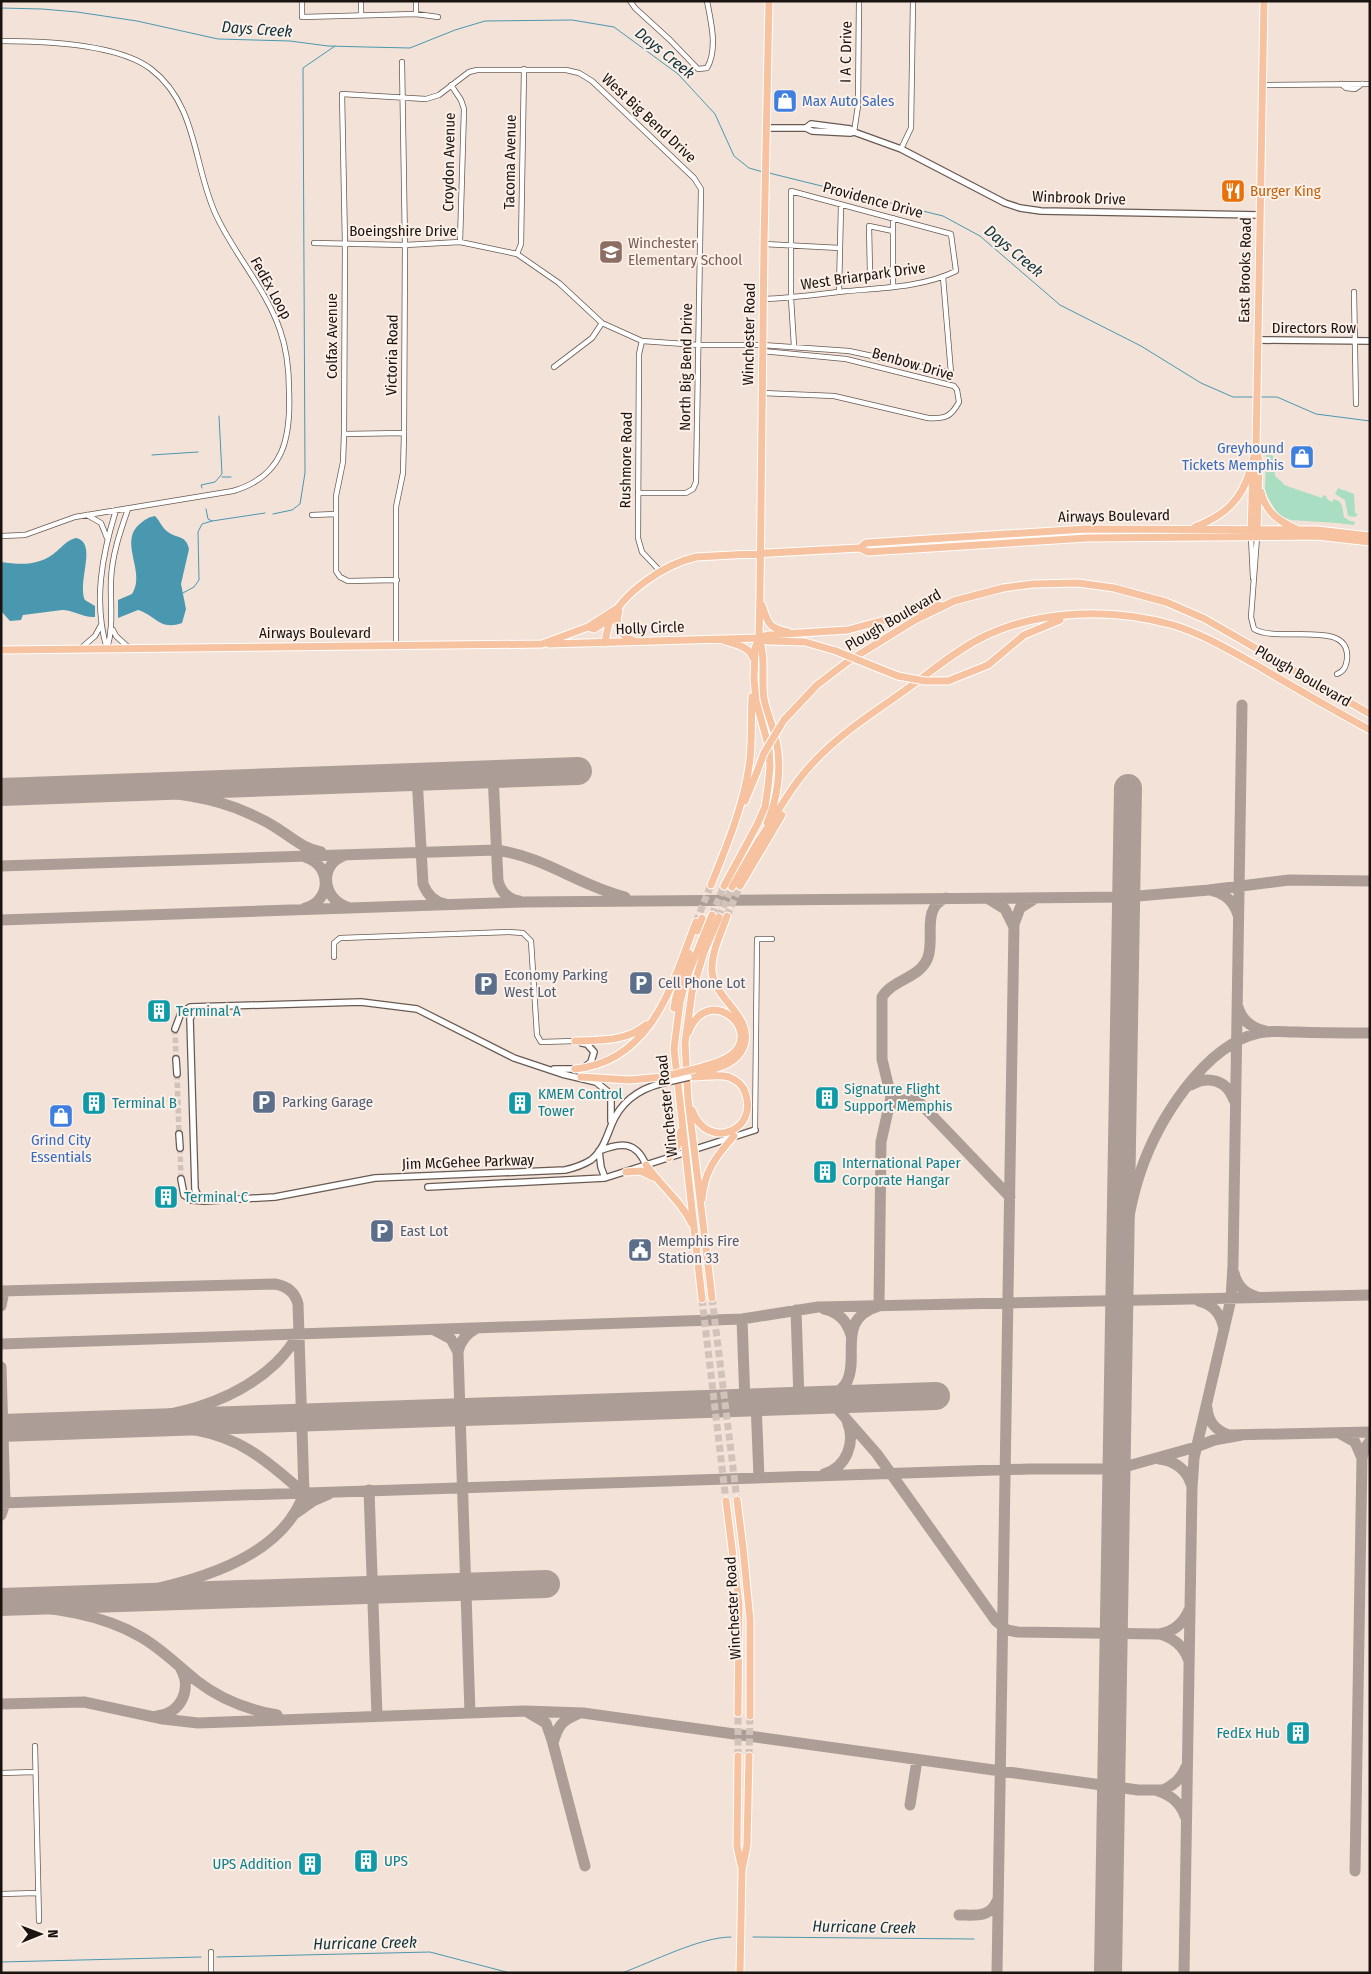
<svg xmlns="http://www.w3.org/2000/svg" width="1371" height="1974" viewBox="0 0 1371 1974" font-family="'Fira Sans Condensed',sans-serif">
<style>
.green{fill:#aadec2}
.water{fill:#4a98af}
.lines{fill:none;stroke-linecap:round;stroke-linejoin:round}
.stream{stroke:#4a98af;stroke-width:1}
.taxiway{stroke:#ac9e96;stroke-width:11}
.runway{stroke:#ac9e96;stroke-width:28}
.secondary-tunnel{stroke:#d2c3ba;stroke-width:5.5;stroke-dasharray:5.5 3;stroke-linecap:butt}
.primary-tunnel{stroke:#d2c3ba;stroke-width:7;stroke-dasharray:7 3.5;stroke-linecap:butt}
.street-casing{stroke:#685a52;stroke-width:6}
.secondary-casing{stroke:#685a52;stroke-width:8}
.primary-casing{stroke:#fff;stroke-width:9}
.street{stroke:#fff;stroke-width:4.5}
.secondary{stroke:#fff;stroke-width:5.5}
.primary{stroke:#f6c2a0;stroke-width:7}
.secondary-bridge-casing{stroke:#685a52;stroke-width:8;stroke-linecap:butt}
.primary-bridge-casing{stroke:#fff;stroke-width:9;stroke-linecap:butt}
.secondary-bridge{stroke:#fff;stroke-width:5.5}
.primary-bridge{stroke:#f6c2a0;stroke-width:7}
.labels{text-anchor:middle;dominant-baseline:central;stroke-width:4;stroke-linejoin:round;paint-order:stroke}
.street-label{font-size:15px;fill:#1a1411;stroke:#fdf0e8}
.shop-label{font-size:15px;fill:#366cbe;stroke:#fdf0e8;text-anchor:start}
.food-label{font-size:15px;fill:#c56008;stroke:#fdf0e8;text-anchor:start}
.education-label{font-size:15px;fill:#785e54;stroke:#fdf0e8;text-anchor:start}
.service-label{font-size:15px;fill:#4e5e75;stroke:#fdf0e8;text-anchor:start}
.culture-label{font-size:15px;fill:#0d838f;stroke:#fdf0e8;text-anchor:start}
.water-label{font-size:16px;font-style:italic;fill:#0d333d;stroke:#fdf0e8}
</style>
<rect width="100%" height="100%" fill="#f3e2d8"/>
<!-- green -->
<path class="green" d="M1266,453L1273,456L1275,476L1282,482L1284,485L1322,498L1323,495L1326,496L1328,500L1333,502V499C1344,501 1342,508 1344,517L1350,521L1355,522L1354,525L1337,523L1291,520L1279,516L1265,493Z
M1338,488L1354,494L1355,513L1358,514L1355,517L1348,516L1345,500L1335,494Z"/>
<!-- water -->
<path class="water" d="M155,516C160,521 162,528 168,532C178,539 186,535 189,549L181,584L186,609L182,623C160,631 155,615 138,610L118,618V600L132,594C147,572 117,541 141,523C146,519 149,517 155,516Z
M76,538C98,543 77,581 85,600L95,606V617C84,618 73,610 62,610L23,615L21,620L10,621L1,611V562C22,565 40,566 57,551C63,546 67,540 76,538Z"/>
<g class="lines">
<!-- stream -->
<path class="stream" d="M1,8L42,9L77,12L137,21L218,39L290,41L328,46L366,47L410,48L455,30L485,21L572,20L614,27L678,74L715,114L734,156L749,168L763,172
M769,173L943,216L980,236L1060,305L1141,346L1201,383L1233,397H1253
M1260,397H1277L1316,414L1370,421
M152,455L198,452
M222,477H231
M202,488L201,485L215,482L222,474L219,416
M206,509L208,519L212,521
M273,514L292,510L300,504L305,473L303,68L335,46
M181,594L194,587L199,580L198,532L202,524L212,521L265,513
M753,1937L974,1939
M217,1957L430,1952L510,1973
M1,1962L201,1957
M622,1973C652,1962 700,1937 731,1937"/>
<!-- taxiway -->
<path class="taxiway" d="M493,774L498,881C501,892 508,899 519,901
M417,777L423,884C427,894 434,902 445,904
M117,788C161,792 207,794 248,813C257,817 266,821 275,827C290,836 303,849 321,852
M1,798L17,791
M346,855C318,863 322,899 347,907
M1,866L496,850C543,856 580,886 625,897
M1213,891C1226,894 1234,902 1238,915
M989,899L1005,909L1014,927
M305,908C332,901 332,865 305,857
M1,920L525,902L1126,897L1209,890L1289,880L1370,881
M1238,1007C1242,1020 1251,1028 1265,1031
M1191,1085C1208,1075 1227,1080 1234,1100
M890,1107C896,1098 909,1099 919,1102L1010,1197
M1120,1273C1125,1239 1129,1206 1140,1173C1157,1122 1204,1045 1259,1033C1271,1030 1285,1032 1297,1032C1322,1033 1346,1033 1370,1033
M1234,1273C1237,1285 1245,1294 1258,1297
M1,1291L275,1284C287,1286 295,1292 298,1304L304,1493C281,1563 184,1583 121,1597
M1199,1301C1213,1304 1222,1315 1224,1330
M1,1306L4,1291
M824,1309C839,1312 847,1321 851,1335
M796,1310L799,1400
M742,1319L745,1402
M434,1330L451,1339L458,1352C460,1341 467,1333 477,1328
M1,1344L742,1319L818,1307L1370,1295
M458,1352L470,1713
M1,1367L5,1503L1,1515
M819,1400C883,1384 821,1323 879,1306L881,1142L891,1097L882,1059V997C893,979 921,978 928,957C935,937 921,908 946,898
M819,1400L835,1406L877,1454L996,1621L1007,1630L1018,1632L1159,1634C1174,1632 1183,1624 1189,1610
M756,1402L759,1478
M1207,1408C1208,1421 1216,1431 1229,1435L1370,1432
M110,1424C169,1416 230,1407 276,1363C285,1354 293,1345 298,1333
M142,1425C179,1426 217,1430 249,1450C269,1462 286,1478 304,1493
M1339,1433L1355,1442L1362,1458
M1159,1459C1174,1460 1187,1470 1191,1484
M824,1474C847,1467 856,1442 847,1421
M369,1490L377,1716
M1,1503L1029,1469H1117L1196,1447L1214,1440L1242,1435
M296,1513L313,1501L329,1494
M1,1603C49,1608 98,1612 141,1637C162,1649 178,1666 197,1681C220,1699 249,1710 277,1715
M1159,1634C1172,1637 1184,1646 1188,1659
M1,1704L84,1702L163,1719L198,1723L525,1711L583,1713L1138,1790H1167
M529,1713L546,1723L552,1740L585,1866
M157,1716C181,1714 192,1689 181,1669
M553,1743C558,1726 561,1721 578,1714
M1158,1791C1171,1795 1181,1804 1185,1816
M1160,1791C1172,1787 1181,1779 1186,1767
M910,1805L917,1760
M1355,1871L1362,1458L1365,1448L1370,1441
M959,1915C975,1915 990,1918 997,1901
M997,1973L1014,924L1020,908L1034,899
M1184,1973L1192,1488L1194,1458L1231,1299L1233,1265L1242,705"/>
<!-- runway -->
<path class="runway" d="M1,792L578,771
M1,1428L936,1396
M1,1602L546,1584
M1108,1973L1128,788"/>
<!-- secondary-tunnel -->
<path class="secondary-tunnel" d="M175,1029L176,1059
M177,1074L179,1134
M180,1148L181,1179"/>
<!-- primary-tunnel -->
<path class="primary-tunnel" d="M712,915L724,886
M727,916L740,886
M719,917L732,887
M696,922L711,885
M712,1298L737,1500
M702,1299L726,1501
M738,1756V1713
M749,1756L750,1716"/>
<defs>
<path id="street" d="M302,1V17L416,14L438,17
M361,1V15
M416,1V14
M630,1L635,8L670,40L698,69L707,68C718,49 711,22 707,1
M1,41C42,41 118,44 151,69C198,105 193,166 216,215C234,254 266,289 280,330C287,350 289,369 289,390C291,436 285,476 233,491L75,517L25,535L1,536
M1341,84L1346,88L1355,89L1362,84
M451,85L461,100L464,109L460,242
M1263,85L1370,84
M854,132L858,106L859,1
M901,149L911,128L913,1
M893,218V287
M893,231L869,226L870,273L893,274
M314,243L405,245L460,242L517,254L559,283L602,323L642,341L699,345H762L849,351L951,373L943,277
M764,244L840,248
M517,254L521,244L524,69
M839,292L841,205
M1354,292L1356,404
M763,299C792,298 819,294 847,291C883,288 924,287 956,271L951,234L791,191V298L794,346
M642,341L639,354L638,538L642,552L660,571
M554,367L592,338L602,323
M762,393L834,396L928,418C945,419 951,417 959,402L957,390L954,386L846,359L762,351
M344,434L404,433
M87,515L101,523L107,538
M312,515L336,514
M1251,537L1253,578
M1257,537L1251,617L1254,629C1278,644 1351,618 1347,659C1346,667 1344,671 1337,674
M397,580L348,581L340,577L336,571V496L343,462L344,434L345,244L342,94L426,99L439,95L469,72L477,70H566L579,73L592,81L694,178L701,189L696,482L693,489L686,493H638
M113,630L116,636L129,648
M396,647V507L403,473L404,433L405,245L402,62
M80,649L95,636L101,625
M107,649C114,626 110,604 111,580C112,555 120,532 128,509
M107,649C93,602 102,555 116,510
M334,957V943L340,938L509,932L523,933L531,941L537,1035L541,1042L575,1041
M755,1130L757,939H772
M35,1746L39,1921
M1,1773L35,1772
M1,1894L37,1893
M211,1952V1973"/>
<path id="secondary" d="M767,128H806L812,131L850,133L854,132
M806,128L811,124L850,129L854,132L901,149L1005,203L1020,208L1041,211L1260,215
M1258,340L1370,341
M201,1008L194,1011L190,1019L195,1189L197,1194L206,1200
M175,1029L181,1013L190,1007L361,1002L417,1009L514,1058L562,1074L596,1082L607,1091L611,1101V1121
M582,1043L587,1044L594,1052L591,1062L586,1066
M176,1059L177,1074
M554,1069H577
M179,1134L180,1148
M599,1151C621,1142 636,1141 646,1165
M599,1151L601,1167L605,1178
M181,1179L184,1195L192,1200L204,1201L275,1197L375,1178L565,1170C574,1168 583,1165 591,1160C602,1151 606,1139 611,1126C620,1102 638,1089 663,1083
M428,1187L605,1178L755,1130"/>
<path id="primary" d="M1256,450L1259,460L1257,533
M1261,492C1266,512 1277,520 1296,529
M1195,527C1224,516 1242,500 1250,470
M1251,537L1253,460L1256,449L1264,1
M860,548L866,543L1086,529L1317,530L1370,536
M762,605C768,623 768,628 788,632
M619,611C614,627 619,634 634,641
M588,627L594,629L611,618
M759,638C766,657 761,679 764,699C767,713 773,726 776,740C782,766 778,799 767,823
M759,638L768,641L805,642L836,651
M725,641C736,644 750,647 753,658
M605,643C606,637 607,630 609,624C621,593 665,564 696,557L860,548L868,552L1087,538L1317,536L1370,542
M549,644L759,638L768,635L848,630L939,605
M1,650L542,644L588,627L616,609
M873,666L898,676
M948,681L988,665L1024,635L1060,620
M784,720L817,685L847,662L915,620L954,601L1003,588L1033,584L1078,583L1114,588L1166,602L1205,619L1370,714
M745,801L757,772
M758,842C775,817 791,786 812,764C842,731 880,709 915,683C937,667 957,650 981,638C1039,609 1112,608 1173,625C1203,634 1231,651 1258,666C1295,688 1332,709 1370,730
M711,885C727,845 745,803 750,759C752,739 751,718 752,697
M724,886L757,825L765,807L768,787L770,767L769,748L756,701L754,679L755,648L759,638L760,591L764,244L769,1
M740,886L782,815
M732,887L759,840
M697,931L702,918
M674,1008L676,997L689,953
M688,1033C708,981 764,1031 731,1055C721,1063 707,1065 695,1069
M575,1041C599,1040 626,1042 646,1025
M575,1069C653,1061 672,984 696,922
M581,1077L630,1080L662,1077
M689,1077C702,1072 717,1069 729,1063C736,1059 741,1054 744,1046C754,1016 714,1000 712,971C711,952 721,934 727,916
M692,1110C707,1152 760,1131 745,1092C743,1085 736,1080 729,1077C718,1074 705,1077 694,1077
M669,1158L677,1147L681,1131
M646,1165C661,1186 680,1200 692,1224
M626,1172L641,1171L653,1177
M702,1199C704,1172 716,1156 734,1136
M712,1298L688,1099L685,1043L692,992L704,952L719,917
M702,1299L674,1049L680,1002L686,979L712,915
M737,1500L743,1548L750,1620V1716
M726,1501L739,1604L738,1713
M738,1756L737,1846L741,1865
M740,1973L742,1870L747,1845L749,1756"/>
</defs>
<!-- street casing -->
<use href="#street" class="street-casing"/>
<!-- secondary casing -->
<use href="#secondary" class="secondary-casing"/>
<!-- primary casing -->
<use href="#primary" class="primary-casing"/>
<!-- street -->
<use href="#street" class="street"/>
<!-- secondary -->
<use href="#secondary" class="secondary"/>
<!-- primary -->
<use href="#primary" class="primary"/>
<defs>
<path id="secondary-bridge" d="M663,1083L689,1077"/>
<path id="primary-bridge" d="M836,651L873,666
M898,676L925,681H948
M757,772L764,753L784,720
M662,1077L695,1069"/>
</defs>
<!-- secondary-bridge casing -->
<use href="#secondary-bridge" class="secondary-bridge-casing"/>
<!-- primary-bridge casing -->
<use href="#primary-bridge" class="primary-bridge-casing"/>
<!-- secondary-bridge -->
<use href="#secondary-bridge" class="secondary-bridge"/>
<!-- primary-bridge -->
<use href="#primary-bridge" class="primary-bridge"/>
</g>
<!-- icons -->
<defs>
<symbol id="shop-square" viewBox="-11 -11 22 22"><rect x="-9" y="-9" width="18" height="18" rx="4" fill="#3f7fe0" stroke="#fdf0e8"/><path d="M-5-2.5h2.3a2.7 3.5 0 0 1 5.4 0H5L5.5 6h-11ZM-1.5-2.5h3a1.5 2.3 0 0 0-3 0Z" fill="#fff"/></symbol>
<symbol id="restaurant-square" viewBox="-11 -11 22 22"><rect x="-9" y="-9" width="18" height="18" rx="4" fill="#e8710a" stroke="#fdf0e8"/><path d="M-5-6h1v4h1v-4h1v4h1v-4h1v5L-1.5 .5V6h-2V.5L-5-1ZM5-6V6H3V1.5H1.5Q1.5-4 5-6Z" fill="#fff"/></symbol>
<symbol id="school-square" viewBox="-11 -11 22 22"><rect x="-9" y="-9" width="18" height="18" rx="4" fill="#8d6e63" stroke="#fdf0e8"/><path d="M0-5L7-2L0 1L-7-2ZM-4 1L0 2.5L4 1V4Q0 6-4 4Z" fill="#fff"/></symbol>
<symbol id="parking-square" viewBox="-11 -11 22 22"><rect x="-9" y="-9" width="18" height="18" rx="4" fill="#5c6f8a" stroke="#fdf0e8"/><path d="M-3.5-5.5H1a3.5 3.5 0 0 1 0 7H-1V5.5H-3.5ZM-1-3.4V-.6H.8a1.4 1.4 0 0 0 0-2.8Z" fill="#fff"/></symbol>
<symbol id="building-square" viewBox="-11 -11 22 22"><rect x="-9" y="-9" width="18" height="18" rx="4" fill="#0f9aa8" stroke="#fdf0e8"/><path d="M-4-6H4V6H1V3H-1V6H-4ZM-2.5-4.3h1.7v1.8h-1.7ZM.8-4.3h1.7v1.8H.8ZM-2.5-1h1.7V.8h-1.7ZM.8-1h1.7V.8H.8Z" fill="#fff"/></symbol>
<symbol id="civic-square" viewBox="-11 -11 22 22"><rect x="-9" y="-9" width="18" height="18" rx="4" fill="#5c6f8a" stroke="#fdf0e8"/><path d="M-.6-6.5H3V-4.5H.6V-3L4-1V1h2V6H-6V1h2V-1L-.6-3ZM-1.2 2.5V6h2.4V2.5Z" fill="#fff"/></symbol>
</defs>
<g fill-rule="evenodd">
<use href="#shop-square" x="771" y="87" width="28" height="28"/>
<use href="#restaurant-square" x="1219" y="177" width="28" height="28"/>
<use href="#school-square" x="597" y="238" width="28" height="28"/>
<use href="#shop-square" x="1288" y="443" width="28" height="28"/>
<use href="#parking-square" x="627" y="969" width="28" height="28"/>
<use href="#parking-square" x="472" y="970" width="28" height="28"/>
<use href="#building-square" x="145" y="997" width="28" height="28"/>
<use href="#building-square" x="813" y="1084" width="28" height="28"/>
<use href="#parking-square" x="250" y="1088" width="28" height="28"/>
<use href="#building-square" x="80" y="1089" width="28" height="28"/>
<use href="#building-square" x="506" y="1089" width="28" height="28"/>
<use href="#shop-square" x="47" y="1102" width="28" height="28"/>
<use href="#building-square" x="811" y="1158" width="28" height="28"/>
<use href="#building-square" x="152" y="1183" width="28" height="28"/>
<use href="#parking-square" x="368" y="1217" width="28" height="28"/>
<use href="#civic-square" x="626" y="1236" width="28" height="28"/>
<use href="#building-square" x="1284" y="1719" width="28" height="28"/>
<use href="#building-square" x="352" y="1847" width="28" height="28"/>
<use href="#building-square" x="296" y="1850" width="28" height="28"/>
</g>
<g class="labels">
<!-- street labels -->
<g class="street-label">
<text transform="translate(846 52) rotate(-89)">I A C Drive</text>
<text transform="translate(649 118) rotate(43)">West Big Bend Drive</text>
<text transform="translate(449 162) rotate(-89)">Croydon Avenue</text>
<text transform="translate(510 162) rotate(-89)">Tacoma Avenue</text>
<text transform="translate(1079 198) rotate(2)">Winbrook Drive</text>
<text transform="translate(873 200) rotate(15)">Providence Drive</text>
<text x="403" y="231">Boeingshire Drive</text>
<text transform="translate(1245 270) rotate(-89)">East Brooks Road</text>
<text transform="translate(863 276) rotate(-8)">West Briarpark Drive</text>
<text transform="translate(271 288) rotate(61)">FedEx Loop</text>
<text x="1314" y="328">Directors Row</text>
<text transform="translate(749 334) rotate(-89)">Winchester Road</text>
<text transform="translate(332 336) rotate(-90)">Colfax Avenue</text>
<text transform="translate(392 355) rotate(-89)">Victoria Road</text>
<text transform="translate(913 364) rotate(16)">Benbow Drive</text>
<text transform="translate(686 367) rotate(-89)">North Big Bend Drive</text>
<text transform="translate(626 460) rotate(-89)">Rushmore Road</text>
<text transform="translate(1114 516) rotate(-1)">Airways Boulevard</text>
<text transform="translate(893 620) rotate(-30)">Plough Boulevard</text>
<text transform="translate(650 628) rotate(-2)">Holly Circle</text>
<text x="315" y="633">Airways Boulevard</text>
<text transform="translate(1303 676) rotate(30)">Plough Boulevard</text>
<text transform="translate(667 1106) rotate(-96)">Winchester Road</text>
<text transform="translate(468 1162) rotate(-2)">Jim McGehee Parkway</text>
<text transform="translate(733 1608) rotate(-93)">Winchester Road</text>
</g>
<!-- shop labels -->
<g class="shop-label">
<text x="802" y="101">Max Auto Sales</text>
<text x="1284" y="448" text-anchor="end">Greyhound<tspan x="1284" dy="17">Tickets Memphis</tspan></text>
<text x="61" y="1140" text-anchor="middle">Grind City<tspan x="61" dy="17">Essentials</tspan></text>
</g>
<!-- food labels -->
<g class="food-label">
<text x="1250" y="191">Burger King</text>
</g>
<!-- education labels -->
<g class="education-label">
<text x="628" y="243">Winchester<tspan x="628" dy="17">Elementary School</tspan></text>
</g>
<!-- service labels -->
<g class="service-label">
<text x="504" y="975">Economy Parking<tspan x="504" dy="17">West Lot</tspan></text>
<text x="658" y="983">Cell Phone Lot</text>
<text x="282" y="1102">Parking Garage</text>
<text x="400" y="1231">East Lot</text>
<text x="658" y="1241">Memphis Fire<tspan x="658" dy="17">Station 33</tspan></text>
</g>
<!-- culture labels -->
<g class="culture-label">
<text x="176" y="1011">Terminal A</text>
<text x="844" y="1089">Signature Flight<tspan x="844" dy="17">Support Memphis</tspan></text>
<text x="538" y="1094">KMEM Control<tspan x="538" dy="17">Tower</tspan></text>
<text x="112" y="1103">Terminal B</text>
<text x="842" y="1163">International Paper<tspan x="842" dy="17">Corporate Hangar</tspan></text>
<text x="184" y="1197">Terminal C</text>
<text x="1280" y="1733" text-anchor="end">FedEx Hub</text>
<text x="384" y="1861">UPS</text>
<text x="292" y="1864" text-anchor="end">UPS Addition</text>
</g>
<!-- water labels -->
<g class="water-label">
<text transform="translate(257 29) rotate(4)">Days Creek</text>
<text transform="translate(665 53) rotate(39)">Days Creek</text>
<text transform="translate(1014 251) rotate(40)">Days Creek</text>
<text transform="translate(864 1927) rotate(1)">Hurricane Creek</text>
<text transform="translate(365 1943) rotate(-1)">Hurricane Creek</text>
</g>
</g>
<!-- border -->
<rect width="1371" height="1974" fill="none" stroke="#1a1411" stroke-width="5"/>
<!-- north arrow -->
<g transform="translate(40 1934) rotate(89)" stroke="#fdf0e8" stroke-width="4" paint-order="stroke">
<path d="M0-4L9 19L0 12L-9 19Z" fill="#1a1411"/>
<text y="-8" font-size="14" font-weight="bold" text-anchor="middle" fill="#1a1411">N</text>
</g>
</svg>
